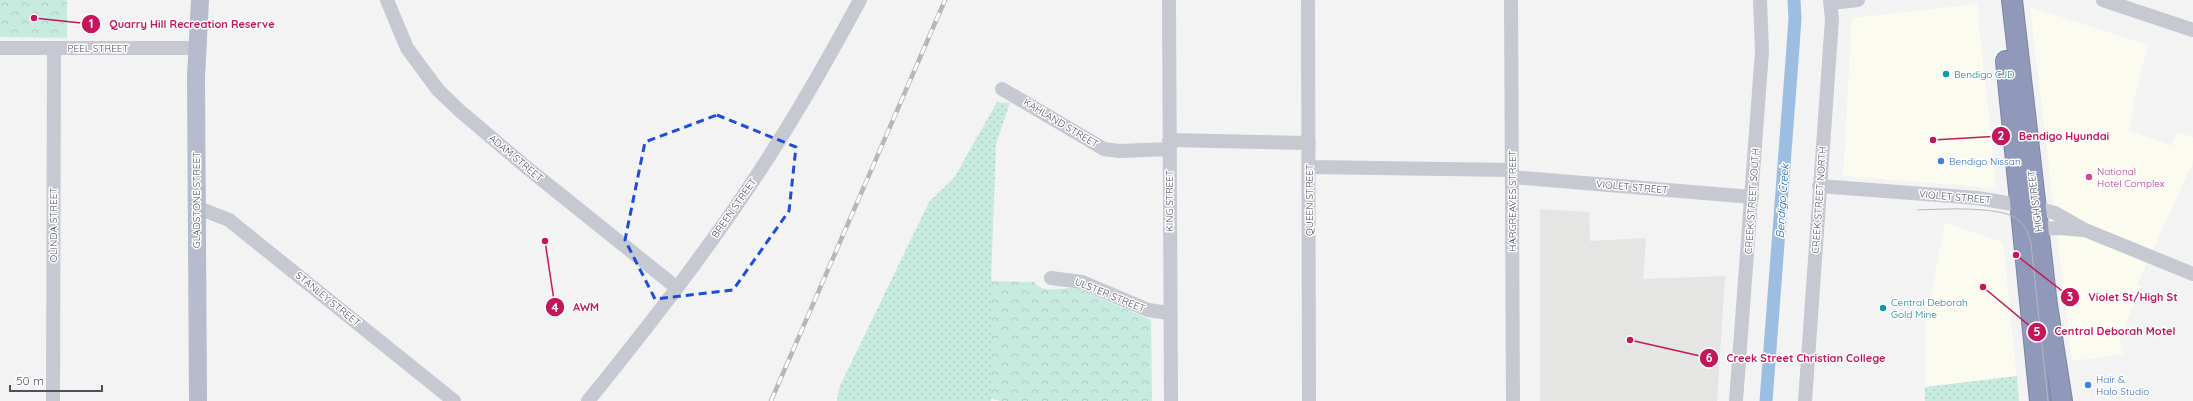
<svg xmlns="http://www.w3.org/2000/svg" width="2193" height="401" viewBox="0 0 2193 401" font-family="Quicksand,sans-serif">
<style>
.commercial{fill:#fbfbf0}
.education{fill:#e5e5e4}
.grass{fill:url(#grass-dots)}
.park{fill:url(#park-crowns)}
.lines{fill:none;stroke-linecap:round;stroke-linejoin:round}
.canal{stroke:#9bbee2;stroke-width:13}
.highway-casing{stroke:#7c84a6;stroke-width:22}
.minor{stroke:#c6c8d2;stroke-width:14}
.major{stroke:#b6bbcd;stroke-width:18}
.highway{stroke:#9199ba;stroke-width:20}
.tram{stroke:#b6b6bc;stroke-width:1}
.rail-casing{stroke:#b6b6bc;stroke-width:4.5}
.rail{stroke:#fff;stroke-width:3;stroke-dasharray:9;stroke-linecap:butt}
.marked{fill:none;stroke:#1d4ed8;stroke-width:3;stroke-dasharray:8 5;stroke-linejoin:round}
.culture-dot{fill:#0f9aa8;stroke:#fff;stroke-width:1.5}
.shop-dot{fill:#3f7fe0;stroke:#fff;stroke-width:1.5}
.hotel-dot{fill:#d1479c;stroke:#fff;stroke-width:1.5}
.labels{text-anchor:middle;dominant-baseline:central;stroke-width:3;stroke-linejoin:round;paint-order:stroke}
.street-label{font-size:10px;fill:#4d505e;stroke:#fff}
.culture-label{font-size:10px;fill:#0d838f;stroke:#fff;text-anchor:start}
.shop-label{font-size:10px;fill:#366cbe;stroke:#fff;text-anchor:start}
.hotel-label{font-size:10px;fill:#b23c85;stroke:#fff;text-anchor:start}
.water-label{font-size:11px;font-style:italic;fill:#205d9e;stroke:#fff}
.leader{fill:none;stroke:#c2185b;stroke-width:1.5}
.callout-dot{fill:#c2185b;stroke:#fff;stroke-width:1.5}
.mark-label{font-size:12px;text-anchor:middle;font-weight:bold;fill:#fff}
.callout-label{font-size:11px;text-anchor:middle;font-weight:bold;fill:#c2185b;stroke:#fff;stroke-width:3;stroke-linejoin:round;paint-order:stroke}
</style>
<defs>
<pattern id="grass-dots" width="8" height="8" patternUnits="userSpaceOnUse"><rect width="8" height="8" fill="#c8ebe0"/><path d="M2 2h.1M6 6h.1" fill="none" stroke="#adcbc3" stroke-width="1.8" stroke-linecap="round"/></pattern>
<pattern id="park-crowns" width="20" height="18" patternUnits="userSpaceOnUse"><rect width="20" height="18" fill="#c8ebe0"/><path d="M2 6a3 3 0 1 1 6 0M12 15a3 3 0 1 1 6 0" fill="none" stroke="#adcbc3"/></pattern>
</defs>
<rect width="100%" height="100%" fill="#f4f3f3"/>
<!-- commercial -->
<path class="commercial" d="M1977,4L1996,188L1843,176L1852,18Z
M2030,7L2148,45L2132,106L2135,107L2128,130L2172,146L2177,132L2193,137V162L2137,285L2142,287L2119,338L2123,354L2072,361Z
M1945,223L2003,242L2019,401H1925V328Z"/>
<!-- education -->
<path class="education" d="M1540,209L1589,212L1590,241L1646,238L1643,279L1725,276L1717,401H1540Z"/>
<!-- grass -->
<path class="grass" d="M997,102L1010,103L996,144L991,281V401H837L839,388L929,202L954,178Z
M2017,376L2019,401H1925V387Z"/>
<!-- park -->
<path class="park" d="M0,0H67V38L0,37Z
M991,281L1034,282C1045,296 1064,285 1080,289L1151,320L1152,401H1000L991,398Z"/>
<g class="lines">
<!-- canal -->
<path class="canal" d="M1766,401L1793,47L1795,18L1794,0"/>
<defs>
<path id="highway" d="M2012,0L2047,305L2062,401
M2006,61L2040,401"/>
</defs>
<!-- highway casing -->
<use href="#highway" class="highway-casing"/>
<!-- minor -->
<path class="minor" d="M387,0L407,48L438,90L460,111L526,167L677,288
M1169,0L1171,401
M1308,0L1309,401
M1511,0L1513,401
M2103,0L2193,30
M1831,3L1858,0
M0,48H196
M1002,89L1104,149L1119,151L1170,149
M1169,140L1309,143
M1309,167L1512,170
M1512,177L1752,197
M1819,186L1977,198L2019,205
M196,207L229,220L454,401
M2036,208L2055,213L2085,230L2193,274
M2038,229L2061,228L2082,230
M1051,278L1082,282L1148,310L1169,313
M53,401L54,48
M588,401C652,322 715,241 770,155C802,105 832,52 860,0
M1736,401L1762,51L1760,0
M1805,401L1832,19L1830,0"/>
<!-- major -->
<path class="major" d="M198,401L196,77L200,0"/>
<!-- highway -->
<use href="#highway" class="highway"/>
<!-- tram -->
<path class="tram" d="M1918,210C1941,209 1997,206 2016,218C2025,224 2029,234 2031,244L2048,401"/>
<defs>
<path id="rail" d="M771,401L945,0"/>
</defs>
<!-- rail casing -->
<use href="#rail" class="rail-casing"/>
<!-- rail -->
<use href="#rail" class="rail"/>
</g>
<!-- marked area -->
<path class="marked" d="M717,115L796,147L789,211L733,290L655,299L625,240L645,142Z"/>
<!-- markers -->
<g class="culture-dot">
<circle cx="1946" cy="74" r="4"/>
<circle cx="1883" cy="308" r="4"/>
</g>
<g class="shop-dot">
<circle cx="1941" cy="161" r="4"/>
<circle cx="2088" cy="385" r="4"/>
</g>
<circle class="hotel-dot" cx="2089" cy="177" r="4"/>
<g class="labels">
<!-- street labels -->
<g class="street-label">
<text x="98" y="48">PEEL STREET</text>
<text transform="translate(1061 123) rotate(31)">KAHLAND STREET</text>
<text transform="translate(516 158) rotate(40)">ADAM STREET</text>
<text transform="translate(1632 187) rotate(5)">VIOLET STREET</text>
<text transform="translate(1955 197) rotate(5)">VIOLET STREET</text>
<text transform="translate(196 200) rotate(-90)">GLADSTONE STREET</text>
<text transform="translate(1309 200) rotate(-90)">QUEEN STREET</text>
<text transform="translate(1819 200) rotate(-86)">CREEK STREET NORTH</text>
<text transform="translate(1169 201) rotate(-90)">KING STREET</text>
<text transform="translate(1512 201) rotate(-90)">HARGREAVES STREET</text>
<text transform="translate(1752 201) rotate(-86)">CREEK STREET SOUTH</text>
<text transform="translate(2035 201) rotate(-97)">HIGH STREET</text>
<text transform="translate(734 208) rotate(-55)">BREEN STREET</text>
<text transform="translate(53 225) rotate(-90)">OLINDA STREET</text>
<text transform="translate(1110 295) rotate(22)">ULSTER STREET</text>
<text transform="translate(328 299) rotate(39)">STANLEY STREET</text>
</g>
<!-- culture labels -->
<g class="culture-label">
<text x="1954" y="74">Bendigo CJD</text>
<text x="1891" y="302">Central Deborah<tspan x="1891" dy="12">Gold Mine</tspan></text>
</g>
<!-- shop labels -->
<g class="shop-label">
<text x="1949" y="161">Bendigo Nissan</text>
<text x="2096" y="379">Hair &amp;<tspan x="2096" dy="12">Halo Studio</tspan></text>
</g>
<!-- hotel labels -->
<g class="hotel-label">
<text x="2097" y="171">National<tspan x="2097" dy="12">Hotel Complex</tspan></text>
</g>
<!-- water labels -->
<g class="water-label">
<text transform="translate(1782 201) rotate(-86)">Bendigo Creek</text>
</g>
</g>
<!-- callouts -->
<path class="leader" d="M34 18L91 24M1933 140L2001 136M2016 255L2070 297M545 241L555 307M1983 287L2037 332M1630 340L1709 358"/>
<g class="callout-dot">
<circle cx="34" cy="18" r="4"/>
<circle cx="1933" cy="140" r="4"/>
<circle cx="2016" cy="255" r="4"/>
<circle cx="545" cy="241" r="4"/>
<circle cx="1983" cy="287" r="4"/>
<circle cx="1630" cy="340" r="4"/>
<circle cx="91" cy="24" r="10"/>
<circle cx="2001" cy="136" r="10"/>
<circle cx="2070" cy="297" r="10"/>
<circle cx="555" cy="307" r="10"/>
<circle cx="2037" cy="332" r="10"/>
<circle cx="1709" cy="358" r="10"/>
</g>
<g class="mark-label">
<text x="91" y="28">1</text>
<text x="2001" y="140">2</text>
<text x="2070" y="301">3</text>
<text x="555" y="312">4</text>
<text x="2037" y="336">5</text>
<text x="1709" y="362">6</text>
</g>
<g class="callout-label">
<text x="192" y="28">Quarry Hill Recreation Reserve</text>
<text x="2064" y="140">Bendigo Hyundai</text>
<text x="2133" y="301">Violet St/High St</text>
<text x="586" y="311">AWM</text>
<text x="2115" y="335">Central Deborah Motel</text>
<text x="1806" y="362">Creek Street Christian College</text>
</g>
<!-- scale -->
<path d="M10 385v6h92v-6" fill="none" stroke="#4d505e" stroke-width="2"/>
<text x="16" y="385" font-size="12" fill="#4d505e" stroke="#ffffff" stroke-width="3" paint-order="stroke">50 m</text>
</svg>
